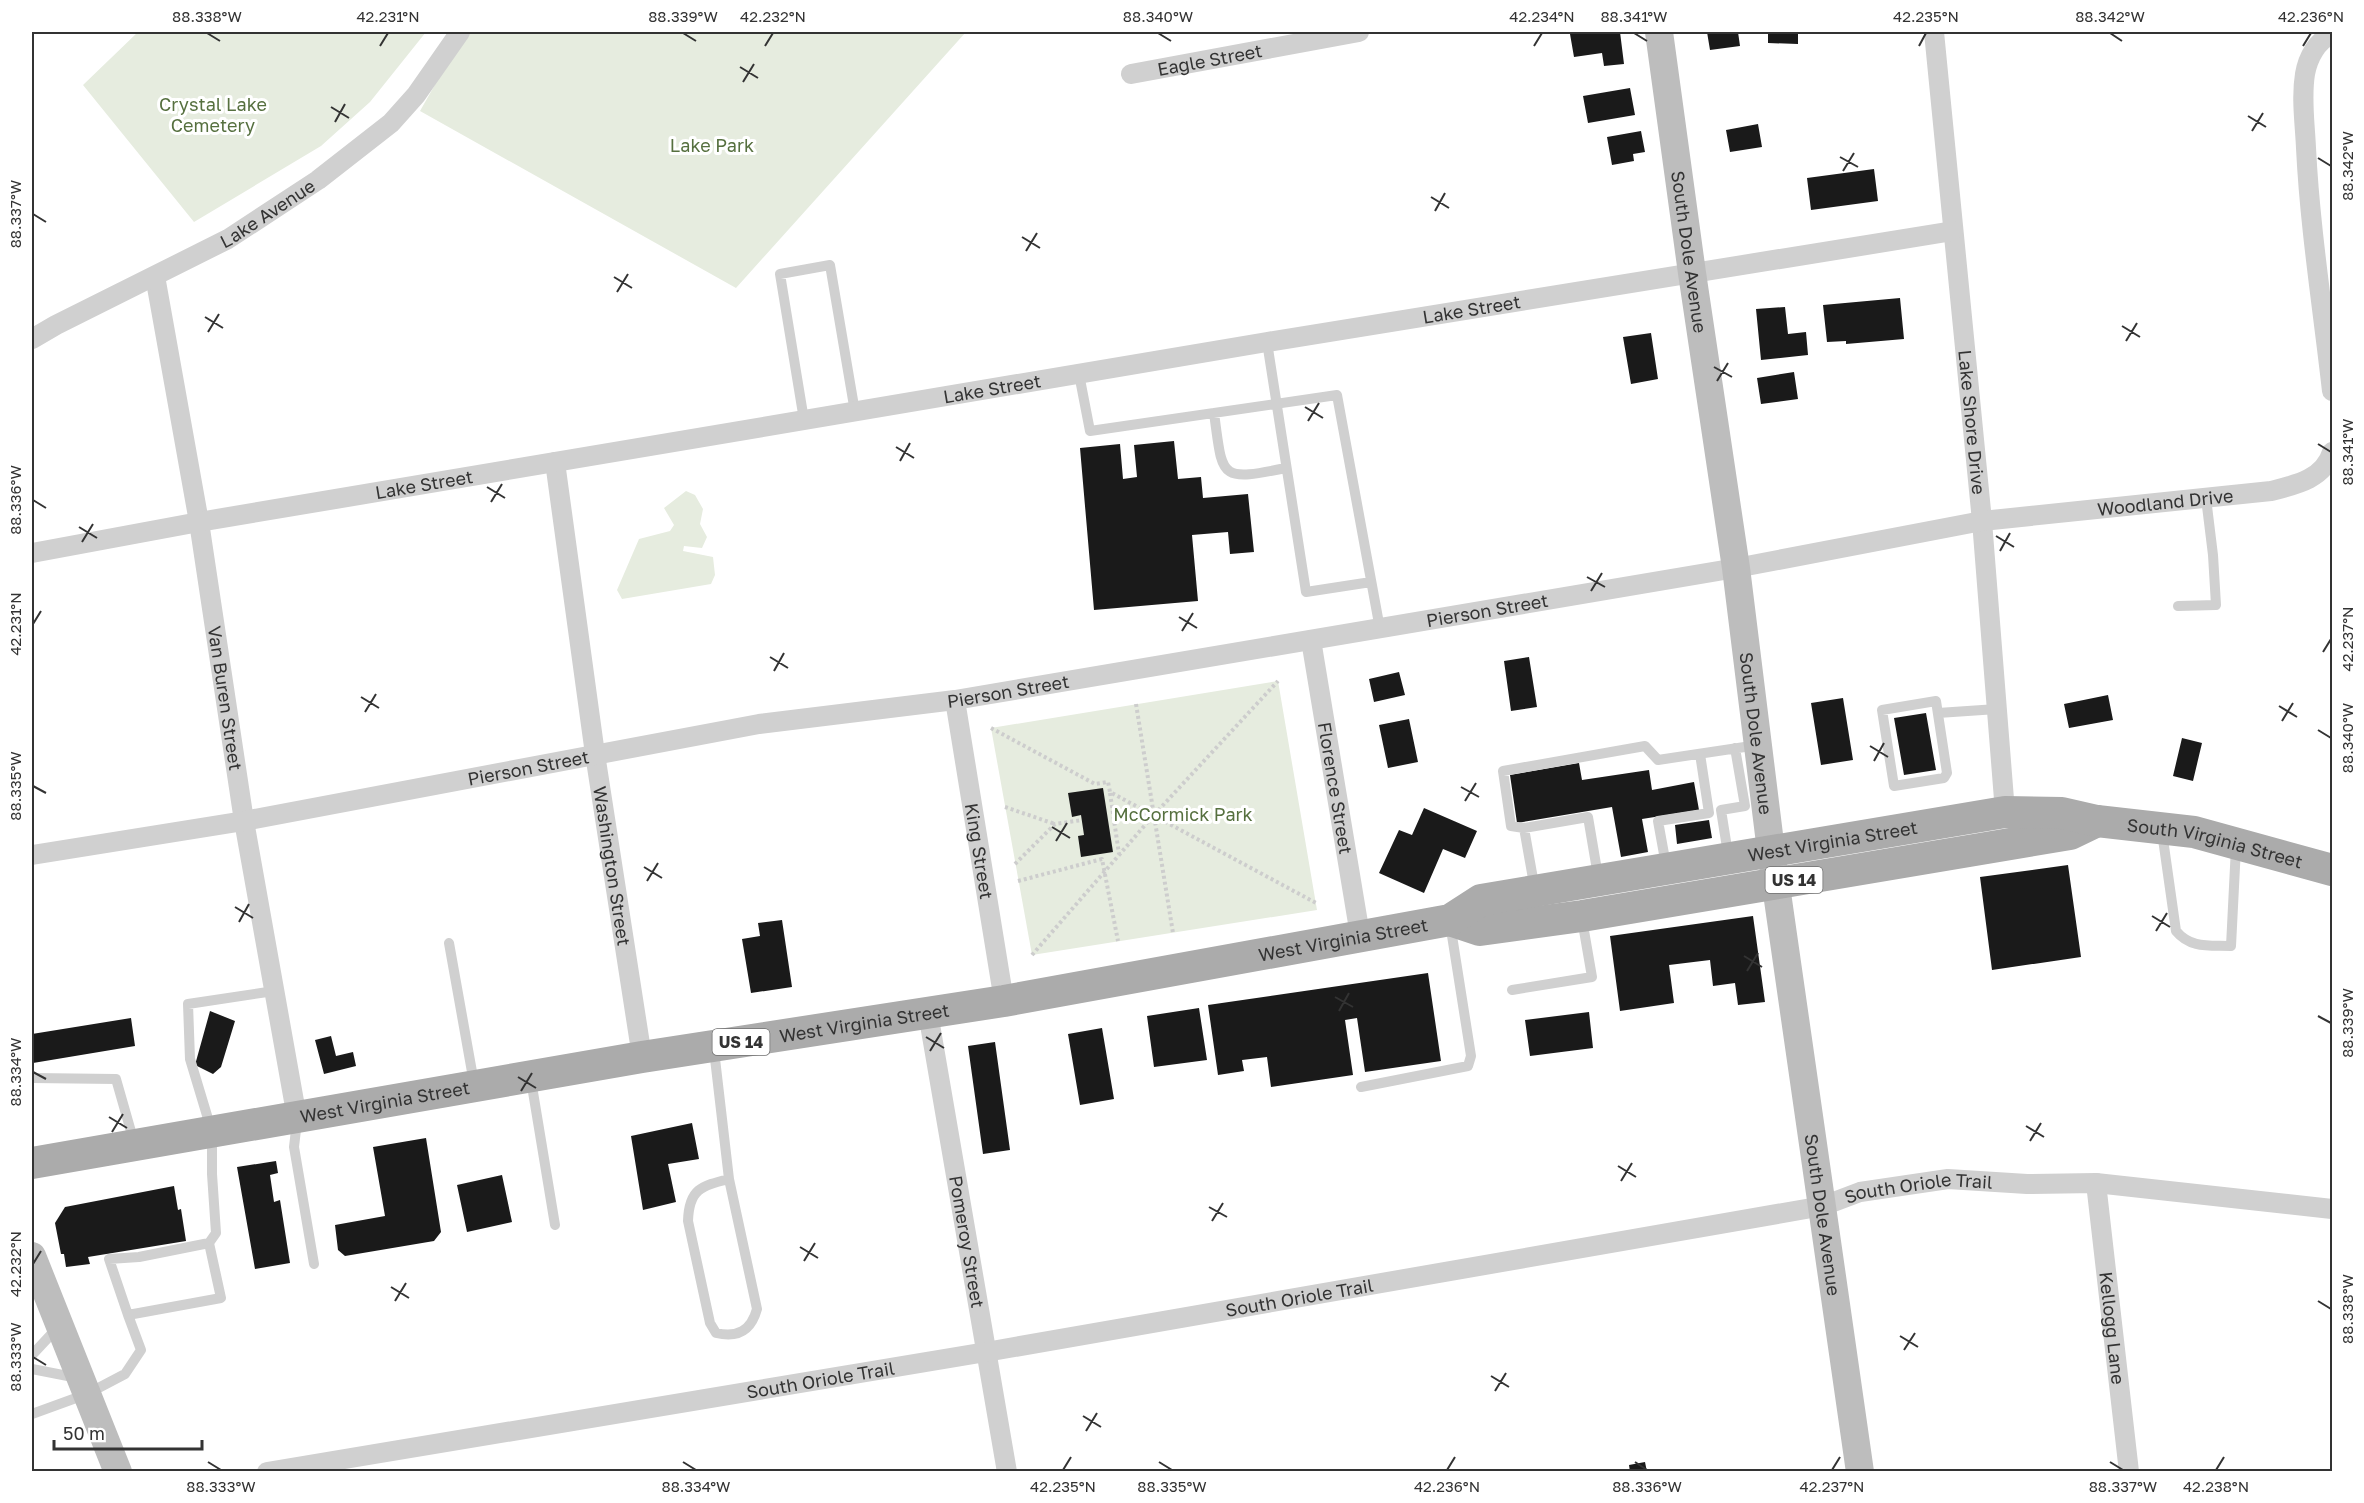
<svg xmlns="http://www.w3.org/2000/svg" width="2364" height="1503" viewBox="0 0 2364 1503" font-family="'Golos Text',sans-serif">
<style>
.green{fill:#e6ecdf}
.building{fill:#1a1a1a}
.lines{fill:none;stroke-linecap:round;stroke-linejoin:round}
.path{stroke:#cdcdcd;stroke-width:4;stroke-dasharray:3 3;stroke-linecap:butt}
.lane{stroke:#d0d0d0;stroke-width:10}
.street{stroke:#d0d0d0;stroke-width:20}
.secondary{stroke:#bdbdbd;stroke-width:28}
.primary{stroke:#ababab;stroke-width:32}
.ticks{fill:none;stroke:#333;stroke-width:2}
.labels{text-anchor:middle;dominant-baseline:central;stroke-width:6;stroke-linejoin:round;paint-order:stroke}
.shield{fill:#fff;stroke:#707070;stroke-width:1.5}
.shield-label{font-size:16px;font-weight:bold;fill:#333}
.street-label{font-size:18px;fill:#333;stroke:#fff}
.park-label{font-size:18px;fill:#56703f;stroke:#fff}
.neatline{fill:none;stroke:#333;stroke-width:2}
.ticks-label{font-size:15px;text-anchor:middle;fill:#333}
</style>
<rect width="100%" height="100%" fill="#fff"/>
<!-- green -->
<path class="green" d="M138,32H426L370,102L321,146L194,222L83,85Z
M465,32H966L736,288L420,111Z
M686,491L695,495L703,509L700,524L707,537L702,548L684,546L683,551L713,557L715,575L711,584L622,599L617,590L639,539L670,531L674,525L664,508Z
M1278,681L1317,910L1032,955L991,728Z"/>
<!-- building -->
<path class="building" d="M1590,32H1620L1624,64L1604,66L1602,53L1574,57L1570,34Z
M1707,32H1738L1740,46L1710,50Z
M1768,32H1798V44L1768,43Z
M1630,88L1635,115L1588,123L1583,96Z
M1758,124L1762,147L1730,152L1726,130Z
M1641,131L1645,152L1633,154L1634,161L1612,165L1607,137Z
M1874,169L1878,201L1811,210L1807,178Z
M1900,298L1904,339L1846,344V341L1827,342L1823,305Z
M1785,307L1788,334L1806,332L1808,355L1761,360L1756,309Z
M1651,333L1658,379L1631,384L1623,337Z
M1794,372L1798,399L1761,404L1757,378Z
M1174,441L1178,479L1201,477L1203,498L1248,494L1254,552L1230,554L1228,532L1192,535L1198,601L1094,610L1080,448L1120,444L1123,479L1137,477L1134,445Z
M1529,657L1537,707L1511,711L1504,661Z
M1399,672L1405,695L1374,702L1369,679Z
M2108,695L2113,720L2069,728L2064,704Z
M1843,698L1853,760L1821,765L1811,703Z
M1926,713L1936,770L1904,775L1894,718Z
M1409,719L1418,762L1388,768L1379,725Z
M2182,738L2202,743L2193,781L2173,776Z
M1579,763L1582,780L1649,770L1652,790L1694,782L1699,810L1642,819L1648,852L1621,857L1612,807L1517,823L1510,775Z
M1103,788L1113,852L1081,857L1078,836L1084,835L1081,815L1072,817L1068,793Z
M1424,808L1477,831L1465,858L1443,849L1424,893L1379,873L1399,830L1412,835Z
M1709,820L1712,838L1677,844L1675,825Z
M2068,865L2081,957L1992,970L1980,877Z
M1753,916L1765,1002L1738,1005L1735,983L1713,986L1710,960L1669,965L1674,1003L1620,1011L1610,936Z
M782,920L792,987L751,993L742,939L760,936L758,923Z
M1428,973L1441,1061L1365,1072L1357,1018L1345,1020L1353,1075L1271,1087L1267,1057L1242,1060L1244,1071L1218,1075L1208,1005Z
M1199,1008L1207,1060L1154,1067L1147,1016Z
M210,1011L235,1021L221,1067L213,1074L195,1065Z
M1589,1012L1593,1048L1530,1056L1525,1020Z
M131,1018L135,1046L33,1063L32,1034Z
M1102,1028L1114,1099L1080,1105L1068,1034Z
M331,1036L336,1056L353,1052L356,1066L324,1074L315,1040Z
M995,1042L1010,1150L983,1154L968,1046Z
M692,1123L699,1159L668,1164L676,1202L643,1210L631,1136Z
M426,1138L441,1232L434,1241L345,1256L338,1250L335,1225L385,1216L373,1147Z
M276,1161L278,1173L270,1175L274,1202L280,1200L290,1263L255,1269L237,1167Z
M502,1175L512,1222L467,1232L457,1185Z
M174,1186L178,1210L181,1209L186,1241L88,1257L90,1264L66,1267L64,1254H61L55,1223L65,1207Z
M1645,1462L1647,1472H1630L1629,1465Z"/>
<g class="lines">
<!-- path -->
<path class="path" d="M1136,704L1173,933
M991,728L1095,784L1108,782L1110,792L1316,903
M1110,793L1119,854
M1005,807L1055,824
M1015,864L1055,824L1082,820
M1018,881L1102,859L1118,941
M1032,955L1153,816L1278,681"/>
<!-- lane -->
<path class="lane" d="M1267,342L1306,592L1371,582
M1079,374L1090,431L1337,395L1380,629
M1214,413C1223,478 1218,482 1286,468
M804,420L780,274L830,265L855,412
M2178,606L2216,605L2213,555L2206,498
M1936,701L1947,773L1944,778L1894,786L1882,710Z
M1938,713L1997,709
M1524,828L1535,890
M2162,832L2176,931C2191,949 2210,945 2231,946L2236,847
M1728,854L1721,810L1745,806L1735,748
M1666,865L1658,821L1709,813L1700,754
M1598,876L1588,817L1524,828L1511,826L1503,771L1645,746L1658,760L1758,745
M449,943L474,1083
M1512,990L1592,977L1582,919
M714,1050L729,1179L757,1309C751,1331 737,1338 716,1333L710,1323L688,1221C689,1189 701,1186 729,1179
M32,1078L116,1079L134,1142
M531,1080L555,1225
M1361,1087L1468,1066L1471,1056L1450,923
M297,1121L294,1147L314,1264
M128,1315L109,1259L139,1257L209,1243
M32,1355L59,1326
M32,1369L78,1378
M32,1414L87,1394L125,1374L141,1350L128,1315L221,1298L209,1243L216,1233L212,1174V1132L190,1059L188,1004L274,991"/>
<!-- street -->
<g class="street">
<path id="s1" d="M1934,32L1982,521L2005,812"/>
<path d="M2332,34C2317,41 2308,57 2305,74C2301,98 2305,124 2306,148C2310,229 2323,310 2332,391"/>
<path id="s2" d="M1131,74L1359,32"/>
<path id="s3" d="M155,276L199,522L244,821L297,1118"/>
<path id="s4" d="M32,339L56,325L228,239L318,180L391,123L416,95L460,32"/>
<path id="s5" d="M555,462L595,754L642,1057"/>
<path id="s6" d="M32,553L199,522L1267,342L1953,231"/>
<path id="s7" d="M1311,640L1360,935"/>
<path id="s8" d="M955,700L1004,1001"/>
<path id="s9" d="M32,855L244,821L759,724L955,700L1736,568L1982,521L2271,491C2295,485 2324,479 2332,452"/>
<path id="s10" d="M928,1013L1007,1472"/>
<path id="s11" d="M2096,1183L2129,1472"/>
<path id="s12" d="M267,1472L986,1352L1823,1206L1860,1192L1948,1179L2027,1184L2096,1183L2332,1209"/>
</g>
<!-- secondary -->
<g class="secondary">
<path id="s13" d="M1659,32L1692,273L1736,568L1771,851L1860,1472"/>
<path d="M32,1256L118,1472"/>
</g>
<!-- primary -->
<g class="primary">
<path d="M1450,920L1480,930L1582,916L2070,834L2097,821"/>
<path id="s14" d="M32,1163L642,1057L1004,1001L1450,920L1481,900L2005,812L2062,813L2097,821L2194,832L2332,870"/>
</g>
</g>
<!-- ticks -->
<path class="ticks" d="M207,33L220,41M683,33L696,41M1158,33L1171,41M1634,33L1647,41M2110,33L2122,41M380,46L388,33M765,46L773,33M1534,46L1542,33M1919,46L1926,33M2303,46L2311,33M740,67L758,78M743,82L754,64M331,107L349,118M2248,116L2266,127M335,122L345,104M2252,131L2263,113M1840,157L1858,167M2318,158L2331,166M1843,171L1854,153M1431,197L1449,208M1435,211L1445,193M33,214L46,222M1022,237L1040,248M1026,251L1037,233M614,277L632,288M617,292L628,274M205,317L223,328M2122,326L2140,337M208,332L219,314M2126,341L2137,323M1714,367L1732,377M1717,381L1728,363M1305,407L1323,418M1308,421L1319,403M2318,444L2331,452M896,447L914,458M900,461L910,443M487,487L505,498M33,500L46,508M491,502L502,484M79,527L97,538M1996,536L2014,547M82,542L93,524M2000,551L2010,533M1587,577L1605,587M1591,591L1602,573M1179,617L1197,628M33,624L41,611M1182,631L1193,613M2323,652L2331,639M770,657L788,668M774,671L784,653M361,697L379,708M2279,706L2297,717M365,712L376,694M2282,721L2293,703M2318,730L2331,738M1870,746L1888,757M1874,761L1884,743M33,786L46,793M1461,787L1479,797M1465,801L1476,783M1052,827L1070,838M1056,841L1067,823M644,867L662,878M647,881L658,863M235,907L253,918M2152,916L2170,927M239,922L249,904M2156,931L2167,913M1744,956L1762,967M1747,971L1758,953M1335,997L1353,1007M1339,1011L1349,993M2318,1016L2331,1023M926,1037L944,1048M930,1051L941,1033M33,1072L46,1079M518,1077L536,1088M521,1091L532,1073M109,1117L127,1128M2026,1126L2044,1137M112,1132L123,1114M2030,1141L2041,1123M1618,1166L1636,1177M1621,1181L1632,1163M1209,1207L1227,1217M1212,1221L1223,1203M800,1247L818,1258M804,1261L815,1243M33,1264L41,1251M391,1287L409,1298M395,1301L406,1283M2318,1301L2331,1309M1900,1336L1918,1347M1904,1350L1915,1333M33,1357L46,1365M1491,1376L1509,1387M1495,1391L1506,1373M1083,1416L1101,1427M1086,1431L1097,1413M208,1462L221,1470M683,1462L696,1470M1159,1462L1172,1470M1635,1462L1647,1470M2110,1462L2123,1470M1063,1470L1071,1457M1447,1470L1455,1457M1832,1470L1840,1457M2216,1470L2224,1457"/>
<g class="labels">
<!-- shield labels -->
<g class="shield">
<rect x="1765.5" y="867" width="57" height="26" rx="4.5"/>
<rect x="712.5" y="1029" width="57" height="26" rx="4.5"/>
</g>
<g class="shield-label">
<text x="1794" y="880">US 14</text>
<text x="741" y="1042">US 14</text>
</g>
<!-- street labels -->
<g class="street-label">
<text stroke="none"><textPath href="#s2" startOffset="80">Eagle Street</textPath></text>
<text stroke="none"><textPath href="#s4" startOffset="267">Lake Avenue</textPath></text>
<text stroke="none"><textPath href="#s13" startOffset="222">South Dole Avenue</textPath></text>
<text stroke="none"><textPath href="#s6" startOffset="1460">Lake Street</textPath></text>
<text stroke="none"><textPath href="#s6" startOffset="974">Lake Street</textPath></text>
<text stroke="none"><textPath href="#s1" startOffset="392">Lake Shore Drive</textPath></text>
<text stroke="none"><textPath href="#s6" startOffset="398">Lake Street</textPath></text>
<text stroke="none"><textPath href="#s9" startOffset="2163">Woodland Drive</textPath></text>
<text stroke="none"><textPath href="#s9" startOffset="1476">Pierson Street</textPath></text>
<text stroke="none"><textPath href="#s9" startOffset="990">Pierson Street</textPath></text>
<text stroke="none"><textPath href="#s3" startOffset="428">Van Buren Street</textPath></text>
<text stroke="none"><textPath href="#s13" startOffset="708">South Dole Avenue</textPath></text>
<text stroke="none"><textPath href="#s9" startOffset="504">Pierson Street</textPath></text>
<text stroke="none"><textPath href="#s7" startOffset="150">Florence Street</textPath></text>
<text stroke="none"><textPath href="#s14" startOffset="1832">West Virginia Street</textPath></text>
<text stroke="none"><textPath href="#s14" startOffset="2220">South Virginia Street</textPath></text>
<text stroke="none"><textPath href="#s8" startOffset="153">King Street</textPath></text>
<text stroke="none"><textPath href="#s5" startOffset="408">Washington Street</textPath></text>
<text stroke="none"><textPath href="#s14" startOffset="1330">West Virginia Street</textPath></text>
<text stroke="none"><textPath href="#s14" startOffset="844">West Virginia Street</textPath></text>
<text stroke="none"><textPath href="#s14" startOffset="358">West Virginia Street</textPath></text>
<text stroke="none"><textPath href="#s12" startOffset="1677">South Oriole Trail</textPath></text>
<text stroke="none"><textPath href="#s13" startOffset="1194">South Dole Avenue</textPath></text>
<text stroke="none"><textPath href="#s10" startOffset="232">Pomeroy Street</textPath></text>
<text stroke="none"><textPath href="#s12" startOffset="1047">South Oriole Trail</textPath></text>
<text stroke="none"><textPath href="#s11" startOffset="146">Kellogg Lane</textPath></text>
<text stroke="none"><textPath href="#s12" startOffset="561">South Oriole Trail</textPath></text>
</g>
<!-- park labels -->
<g class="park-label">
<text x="213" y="104">Crystal Lake<tspan x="213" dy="21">Cemetery</tspan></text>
<text x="712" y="145">Lake Park</text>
<text x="1183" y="814">McCormick Park</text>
</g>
</g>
<!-- border -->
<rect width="2364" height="1503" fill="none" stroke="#ffffff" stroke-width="66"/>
<!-- scale -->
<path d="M54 1440v9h148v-9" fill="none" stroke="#333333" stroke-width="3"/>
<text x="63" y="1440" font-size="18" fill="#333333" stroke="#ffffff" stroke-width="4.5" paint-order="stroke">50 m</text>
<rect x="33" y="33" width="2298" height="1437" class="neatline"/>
<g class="ticks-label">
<text x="207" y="22">88.338°W</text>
<text x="388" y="22">42.231°N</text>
<text x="683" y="22">88.339°W</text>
<text x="773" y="22">42.232°N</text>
<text x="1158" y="22">88.340°W</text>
<text x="1542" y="22">42.234°N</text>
<text x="1634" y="22">88.341°W</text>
<text x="1926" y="22">42.235°N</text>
<text x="2110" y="22">88.342°W</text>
<text x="2311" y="22">42.236°N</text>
<text transform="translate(2348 166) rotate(-90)" y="5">88.342°W</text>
<text transform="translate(16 214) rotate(-90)" y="5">88.337°W</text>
<text transform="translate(2348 452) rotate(-90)" y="5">88.341°W</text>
<text transform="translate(16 500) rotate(-90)" y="5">88.336°W</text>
<text transform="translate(16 624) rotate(-90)" y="5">42.231°N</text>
<text transform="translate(2348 639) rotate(-90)" y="5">42.237°N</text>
<text transform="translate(2348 738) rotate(-90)" y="5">88.340°W</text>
<text transform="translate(16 786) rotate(-90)" y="5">88.335°W</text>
<text transform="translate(2348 1023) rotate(-90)" y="5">88.339°W</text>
<text transform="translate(16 1072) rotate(-90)" y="5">88.334°W</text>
<text transform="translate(16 1264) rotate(-90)" y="5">42.232°N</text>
<text transform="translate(2348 1309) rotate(-90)" y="5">88.338°W</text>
<text transform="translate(16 1357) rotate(-90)" y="5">88.333°W</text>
<text x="221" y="1492">88.333°W</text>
<text x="696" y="1492">88.334°W</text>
<text x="1063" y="1492">42.235°N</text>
<text x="1172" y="1492">88.335°W</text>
<text x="1447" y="1492">42.236°N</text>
<text x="1647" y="1492">88.336°W</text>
<text x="1832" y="1492">42.237°N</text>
<text x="2123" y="1492">88.337°W</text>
<text x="2216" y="1492">42.238°N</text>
</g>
</svg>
